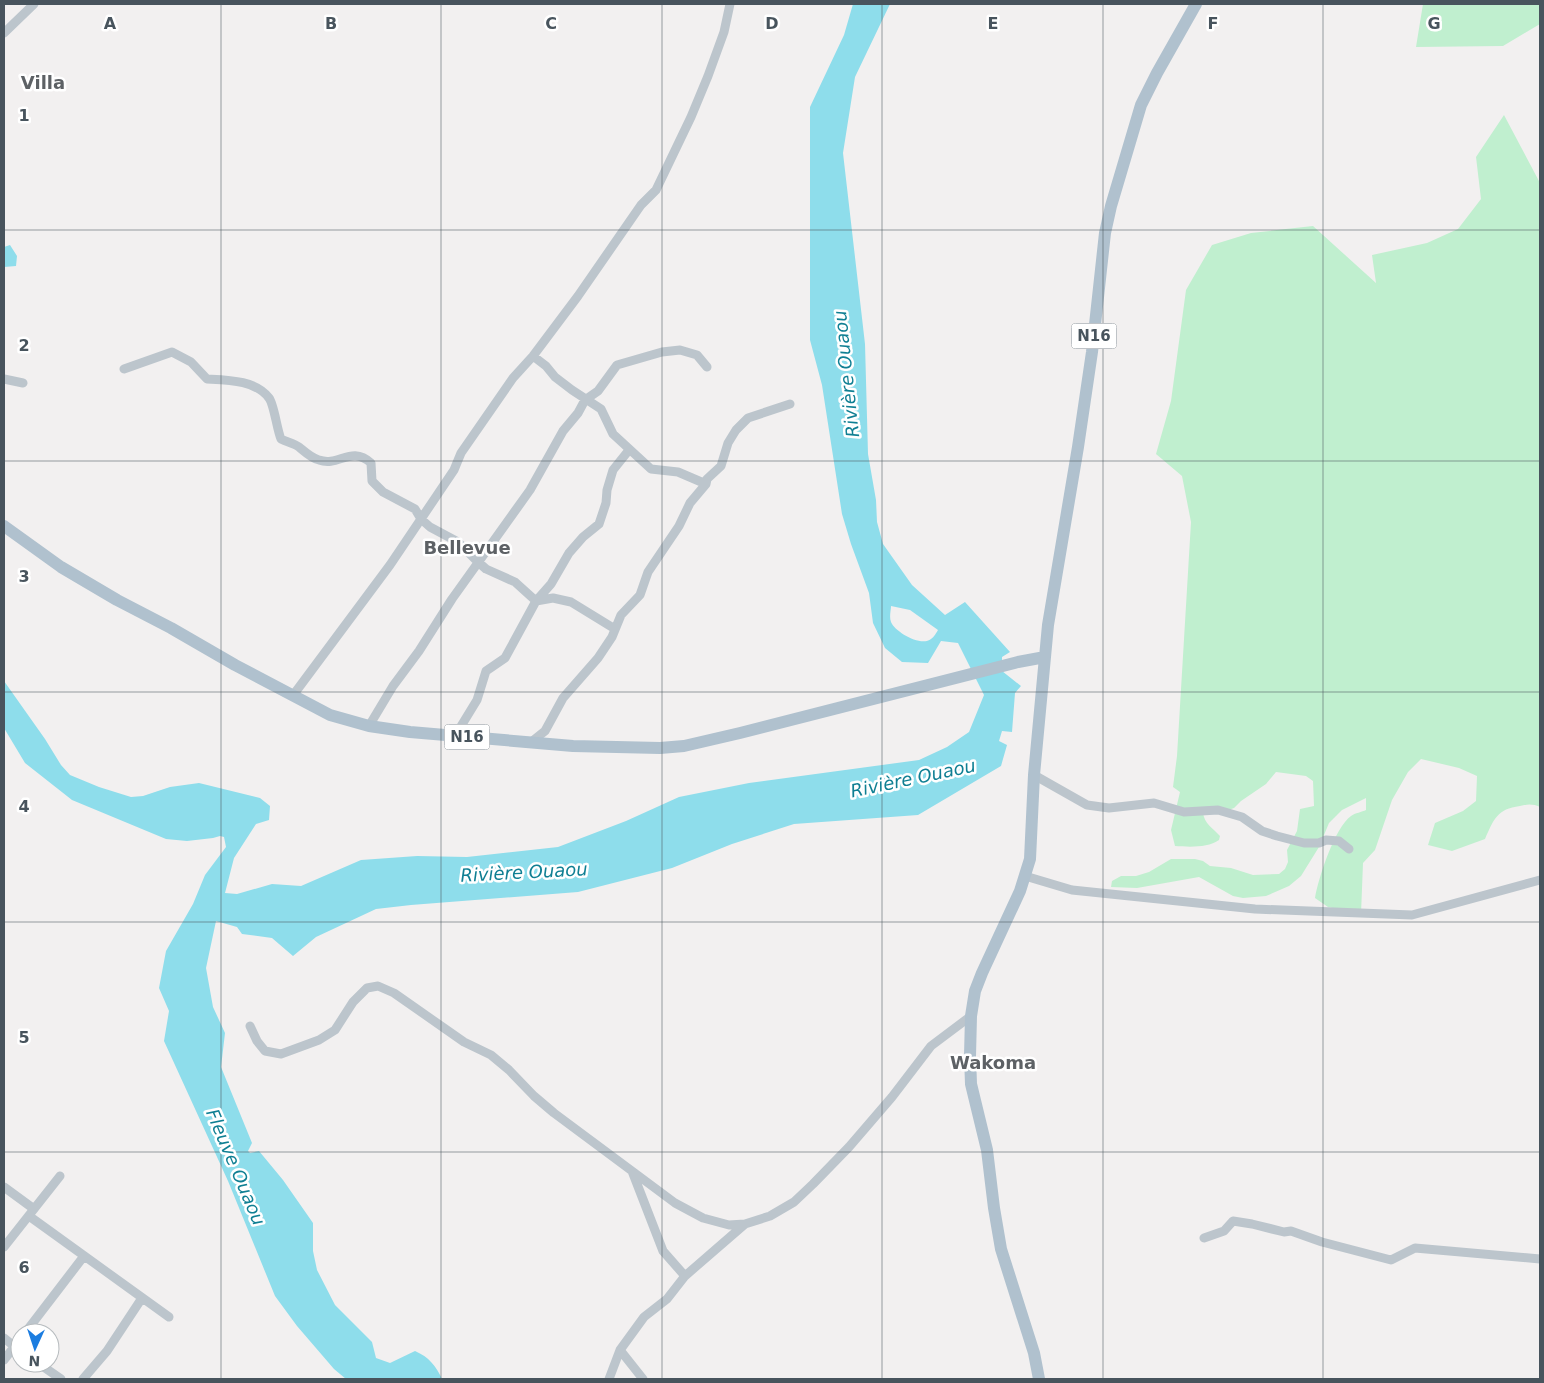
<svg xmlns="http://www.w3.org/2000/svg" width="1544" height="1383" viewBox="0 0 1544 1383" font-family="'DejaVu Sans',sans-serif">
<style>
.green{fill:#c0efcf}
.water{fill:#8eddeb;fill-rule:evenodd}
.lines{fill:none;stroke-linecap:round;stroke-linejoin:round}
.minor{stroke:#bcc5cc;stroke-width:9}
.primary{stroke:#b0c1ce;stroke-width:12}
.grid{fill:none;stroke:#48545d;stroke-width:1;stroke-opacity:0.55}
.labels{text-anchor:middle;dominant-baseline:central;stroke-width:5;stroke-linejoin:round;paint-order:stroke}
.shield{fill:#fff;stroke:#7f878e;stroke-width:1}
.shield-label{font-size:15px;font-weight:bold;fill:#48545d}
.neighbourhood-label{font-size:18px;font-weight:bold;fill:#5d6165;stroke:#fff}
.water-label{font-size:18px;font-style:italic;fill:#0f7f93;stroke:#fff}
.grid-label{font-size:16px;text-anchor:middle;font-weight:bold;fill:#48545d;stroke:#fff;stroke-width:5;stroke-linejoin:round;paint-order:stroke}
</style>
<rect width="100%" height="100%" fill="#f2f0f0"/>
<!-- green -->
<path class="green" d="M1423,4H1540V24L1503,46L1416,47Z
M1504,115L1540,183V807C1533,804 1528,804 1520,806C1497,809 1494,819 1485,839L1452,851L1428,845L1435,823L1463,811L1476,801L1477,776L1459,768L1421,759L1408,772L1392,800L1375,850L1363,863L1361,914L1328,907L1315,898C1318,879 1335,827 1351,816C1355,813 1362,812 1366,810V798L1342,810L1329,823L1319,847L1301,876L1289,886L1266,896L1243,898L1233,896L1199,877L1137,888L1111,887L1112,881L1121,876H1136L1149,872L1171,859H1195L1203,861L1210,866L1231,868L1253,875L1279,874L1285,869L1288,862L1287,850L1297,831L1300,809L1314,806L1313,781L1306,776L1276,772L1266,784L1241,801L1234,808L1223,812H1203C1204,824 1213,828 1220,836L1219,840C1208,848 1189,847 1175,846L1171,830L1180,792L1173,787L1177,756L1191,522L1182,476L1156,454L1171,401L1186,290L1212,245L1251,233L1313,226L1376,283L1372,255L1427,243L1458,229L1481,199L1476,157Z"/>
<!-- water -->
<path class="water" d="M853,4H890L855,77L843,153L865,344L868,454L876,500L877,522L883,544L912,585L945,615L965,602L1010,652L1002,657V671L1021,686L1015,693L1012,732L1002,731L999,741L1007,745L1001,766L918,815L794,824L732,844L672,868L578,892L411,905L376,909L316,937L293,956L272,938L242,934L237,927L216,921L206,968L213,1007L225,1033L221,1067L252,1143L248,1151L250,1153L259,1151L283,1180L313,1223V1251L317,1270L335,1305L372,1342L376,1358L390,1363L415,1351C429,1357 436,1366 442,1379H346L334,1369L297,1326L275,1296L228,1181L164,1041L169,1011L159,988L166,951L193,904L205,875L226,847L224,837L220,836L213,838L187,841L166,839L72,800L25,763L4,728V681L45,739L61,765L70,775L99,787L131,797L143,796L170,787L199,783L260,798L270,806L269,820L256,824L234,858L225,893L237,894L272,884L301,886L361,860L417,856L467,857L558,847L626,821L679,797L749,783L919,760L947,747L969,732L984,695L958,643L941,641L928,663L902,662L885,648L873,623L869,593L851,544L842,514L822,385L810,340V107L844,35ZM891,606L910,610L938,630C936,633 934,637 931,639C921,647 895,632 891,622C889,617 891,610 891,606Z
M10,245L17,256L16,266L4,267V247Z"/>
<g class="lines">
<!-- minor -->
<path class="minor" d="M4,33L34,4
M533,356L546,366L555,377L572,390L601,409L613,434L651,469L678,472L706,484
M124,369L172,352L191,362L207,379C227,380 256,380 269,398C274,404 277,430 281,439C287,442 294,443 299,447C305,452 311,458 319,460C339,467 351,445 371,463L372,481L383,492L415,509L421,519L430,527L458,542L478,562L486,569L515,582L536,601L553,598L571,602L615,629
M4,379L23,383
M294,694L390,565L454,470L461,453L513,378L533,356L578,296L641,205L656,190L691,117L708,76L724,32L730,4
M369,726L393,686L419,651L452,599L530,490L563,431L578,413L585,400L598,391L617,365L662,352L680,350L697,355L707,367
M455,736L477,700L486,671L505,658L536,601L551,584L569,553L583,537L599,524L606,503L607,490L613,470L629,450
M530,743L545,731L563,698L598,658L612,637L621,615L640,595L648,572L679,526L690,503L706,484L707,479L721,466L728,443L736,430L748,418L790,404
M1034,775L1087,805L1109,808L1154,803L1184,812L1218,810L1242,817L1262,831L1277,836L1304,843H1319L1326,840L1339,841L1349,849
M1025,876L1072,890L1255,909L1412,915L1540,880
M250,1026L257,1041L265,1051L281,1054L319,1040L335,1030L353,1002L367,988L378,986L394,993L464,1042L491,1055L509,1070L534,1096L554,1113L675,1203L703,1218L729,1225L745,1224L770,1216L794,1202L813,1184L849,1147L892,1097L931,1046L971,1016
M632,1171L663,1251L685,1276
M4,1187L34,1209
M29,1216L169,1317
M1204,1238L1224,1231L1233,1221L1252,1224L1284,1232L1291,1231L1322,1242L1391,1260L1415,1248L1540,1259
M4,1247L60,1176
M25,1333L84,1256
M4,1338L20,1351
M620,1350L643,1379
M4,1360L20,1339
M38,1363L61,1379
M83,1379L107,1351L142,1298
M609,1379L620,1350L644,1317L667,1299L685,1276L745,1224"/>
<!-- primary -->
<path class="primary" d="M4,526L61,567L117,600L171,628L235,665L330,715L369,726L410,732L573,746L660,748L684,746L740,733L1018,662L1045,657L1048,625L1078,447L1092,352L1105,233L1111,206L1141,105L1157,73L1196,4
M1039,1379L1034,1353L1001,1249L994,1208L987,1150L971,1084L970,1056L971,1016L975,991L982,973L1020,891L1030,859L1034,775L1045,657"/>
</g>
<!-- grid -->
<path class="grid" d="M221,4V1379M441,4V1379M662,4V1379M882,4V1379M1103,4V1379M1323,4V1379M4,230H1540M4,461H1540M4,692H1540M4,922H1540M4,1152H1540"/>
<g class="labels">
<!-- shield labels -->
<g class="shield">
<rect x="1071.5" y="323.5" width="45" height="25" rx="4"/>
<rect x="444.5" y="724.5" width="45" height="25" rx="4"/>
</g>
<g class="shield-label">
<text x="1094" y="336">N16</text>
<text x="467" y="737">N16</text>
</g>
<!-- neighbourhood labels -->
<g class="neighbourhood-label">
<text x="43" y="82">Villa</text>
<text x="467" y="547">Bellevue</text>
<text x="993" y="1062">Wakoma</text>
</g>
<!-- water labels -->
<g class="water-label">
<text transform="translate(846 374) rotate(-96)">Rivière Ouaou</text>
<text transform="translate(913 778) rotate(-12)">Rivière Ouaou</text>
<text transform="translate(524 872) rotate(-3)">Rivière Ouaou</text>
<text transform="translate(236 1167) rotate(67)">Fleuve Ouaou</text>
</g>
</g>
<g class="grid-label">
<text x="110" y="29">A</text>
<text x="331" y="29">B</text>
<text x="551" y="29">C</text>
<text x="772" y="29">D</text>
<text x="993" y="29">E</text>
<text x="1213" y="29">F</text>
<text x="1434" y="29">G</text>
<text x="24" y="121">1</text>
<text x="24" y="351">2</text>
<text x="24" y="582">3</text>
<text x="24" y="812">4</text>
<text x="24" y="1043">5</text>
<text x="24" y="1273">6</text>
</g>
<!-- border -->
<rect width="1544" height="1383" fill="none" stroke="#48545d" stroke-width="10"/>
<!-- north arrow -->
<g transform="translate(35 1348) rotate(183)"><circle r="24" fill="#ffffff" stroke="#b6bbbe"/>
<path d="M0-4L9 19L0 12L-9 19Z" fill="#1c7de0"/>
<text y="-8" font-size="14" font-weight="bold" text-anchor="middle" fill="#48545d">N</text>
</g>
</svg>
